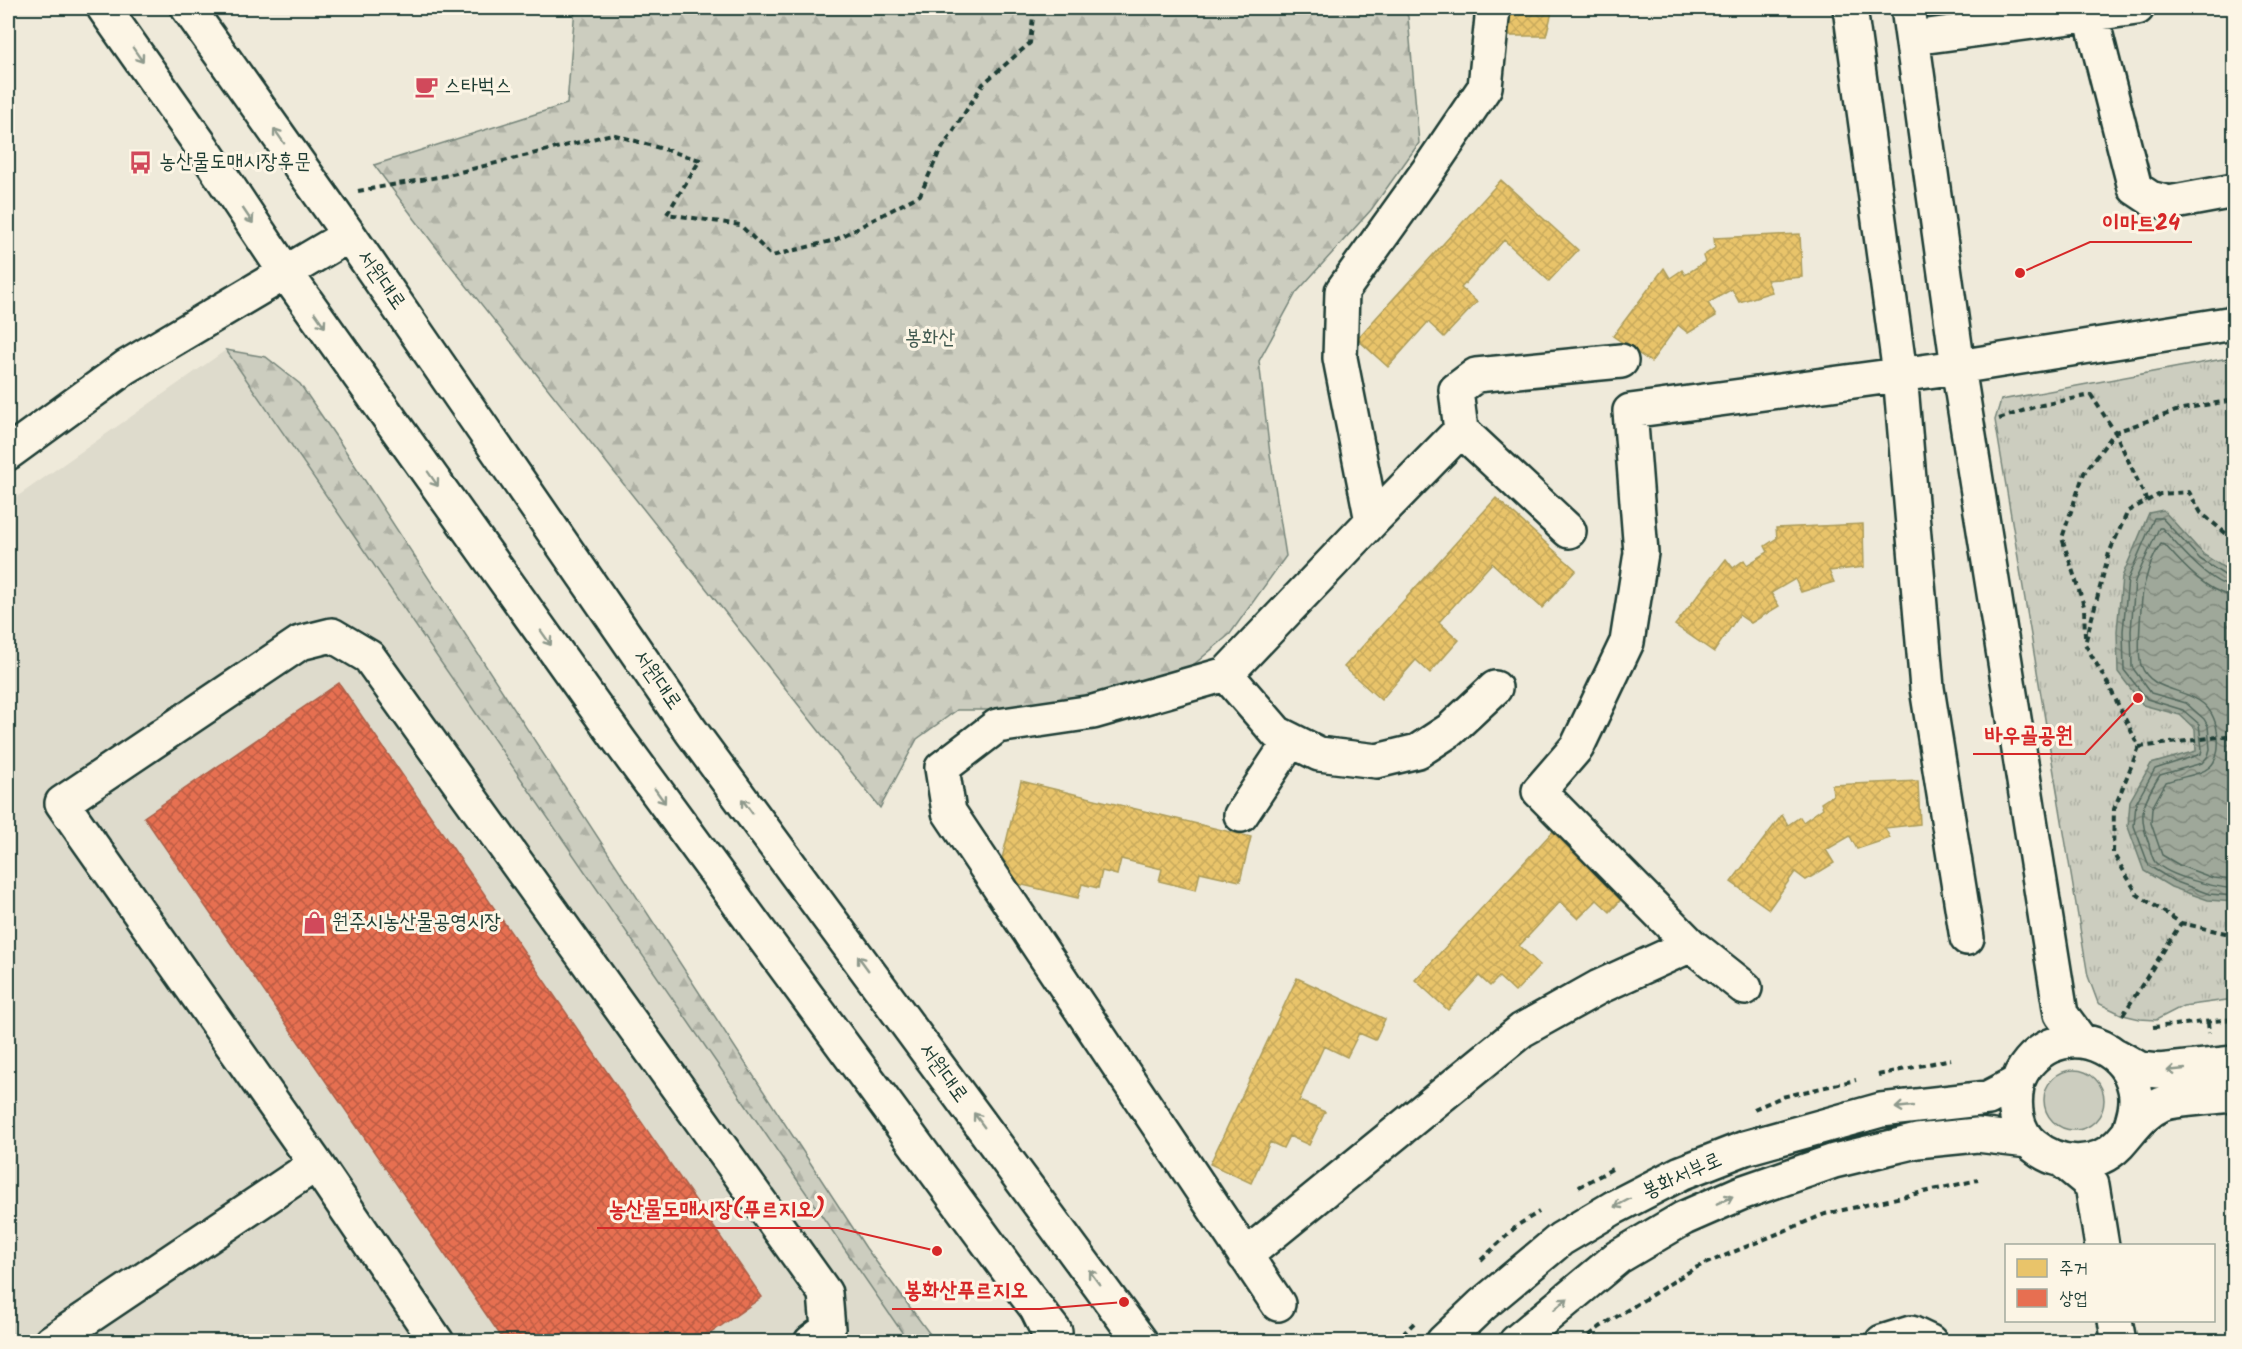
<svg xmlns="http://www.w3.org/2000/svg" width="2242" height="1349" viewBox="0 0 2242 1349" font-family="Kalam,'Poor Story',sans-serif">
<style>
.built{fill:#dedbcc}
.grass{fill:#cccdbf;stroke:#76857a;stroke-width:1.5}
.forest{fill:url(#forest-firs);stroke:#76857a;stroke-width:1.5}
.park{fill:url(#park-tufts);stroke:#76857a;stroke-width:1.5}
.water{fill:url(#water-waves);stroke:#6c7d71;stroke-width:1.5}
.homes{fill:url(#homes-cross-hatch);stroke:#ac9c5a;stroke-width:1.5}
.shops{fill:url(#shops-cross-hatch);stroke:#ab6048;stroke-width:1.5}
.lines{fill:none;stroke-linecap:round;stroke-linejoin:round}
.shore{stroke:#52685d;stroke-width:1.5}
.minor-casing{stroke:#1f3d34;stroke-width:38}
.major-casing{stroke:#1f3d34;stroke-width:38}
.path{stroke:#1f3d34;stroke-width:4;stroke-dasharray:6 4.5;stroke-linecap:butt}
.minor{stroke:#fcf5e5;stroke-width:33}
.major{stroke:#fcf5e5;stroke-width:33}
.oneway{stroke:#8e998c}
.labels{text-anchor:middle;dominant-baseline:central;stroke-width:6;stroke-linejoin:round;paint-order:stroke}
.poi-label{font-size:21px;fill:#1f3d34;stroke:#fcf5e5;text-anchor:start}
.street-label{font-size:21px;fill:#1f3d34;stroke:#fcf5e5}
.park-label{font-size:21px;fill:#425a50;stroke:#fcf5e5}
.leader{fill:none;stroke:#d62828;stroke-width:2}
.callout-dot{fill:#d62828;stroke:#fcf5e5;stroke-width:2}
.callout-label{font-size:22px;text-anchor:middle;font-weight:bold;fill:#d62828;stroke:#fcf5e5;stroke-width:6;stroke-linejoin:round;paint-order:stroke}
</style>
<defs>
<pattern id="forest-firs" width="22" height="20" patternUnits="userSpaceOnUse" patternTransform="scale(1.5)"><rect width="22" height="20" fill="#cccdbf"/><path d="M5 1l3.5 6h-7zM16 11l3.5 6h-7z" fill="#afb1a5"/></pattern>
<pattern id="park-tufts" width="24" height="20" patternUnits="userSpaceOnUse" patternTransform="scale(1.5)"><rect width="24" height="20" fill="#cccdbf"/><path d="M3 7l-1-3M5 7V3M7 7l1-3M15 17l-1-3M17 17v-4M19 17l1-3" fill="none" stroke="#afb1a5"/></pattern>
<pattern id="water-waves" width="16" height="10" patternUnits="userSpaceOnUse" patternTransform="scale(1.5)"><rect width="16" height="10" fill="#9fa89a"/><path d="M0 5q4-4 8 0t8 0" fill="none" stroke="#818a7e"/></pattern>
<pattern id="homes-cross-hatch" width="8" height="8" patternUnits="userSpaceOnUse" patternTransform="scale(1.5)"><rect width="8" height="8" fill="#e9c46a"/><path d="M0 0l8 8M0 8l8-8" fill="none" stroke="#c7a95c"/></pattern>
<pattern id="shops-cross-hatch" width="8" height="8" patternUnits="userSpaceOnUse" patternTransform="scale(1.5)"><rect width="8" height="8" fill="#e76f51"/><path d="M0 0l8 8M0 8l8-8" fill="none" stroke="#bb5c44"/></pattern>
</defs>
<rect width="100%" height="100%" fill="#efeada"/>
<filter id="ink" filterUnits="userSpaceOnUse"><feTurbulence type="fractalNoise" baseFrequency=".0167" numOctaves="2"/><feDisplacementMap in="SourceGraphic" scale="12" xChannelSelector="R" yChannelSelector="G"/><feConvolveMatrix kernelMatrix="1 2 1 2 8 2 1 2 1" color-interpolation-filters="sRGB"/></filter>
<g filter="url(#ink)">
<!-- built -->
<path class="built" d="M226,350L908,1341H8V503Z"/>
<!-- grass -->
<path class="grass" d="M2044 1100a30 30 0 1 1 60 0a30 30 0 1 1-60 0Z"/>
<!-- forest -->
<path class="forest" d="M575,8H1403L1408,17L1419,143L1371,210L1296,293L1259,361L1270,454L1286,556L1230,634L1186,671L1100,694L1003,710H957L917,739L880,808L432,242L374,165L567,104Z
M226,350L266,357L300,384L341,444L866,1248L935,1341H908Z"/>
<!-- park -->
<path class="park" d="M2234,357V999L2183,1006L2156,1020L2140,1019L2123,1015L2098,1003L2088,976L1995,420L2001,400Z"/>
<!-- water -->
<path class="water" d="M2163,510L2204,555L2234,574V902L2208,900L2171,887L2144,871L2128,827L2130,801L2151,764L2196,751L2195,729L2180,715L2143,705L2118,672L2117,631L2122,577L2149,513Z"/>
<!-- homes -->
<path class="homes" d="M1511,8H1553L1546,36H1503Z
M1501,180L1578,250L1549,281L1504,240L1461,288L1477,302L1444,337L1428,322L1388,367L1357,339Z
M1800,234L1802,277L1767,280L1772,292L1739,302L1732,289L1708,303L1716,316L1688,333L1678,325L1651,362L1613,336L1664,268L1670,278L1682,270L1685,275L1705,262L1703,256L1715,248L1714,238Z
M1496,498L1576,570L1542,608L1492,563L1439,622L1459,640L1430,673L1416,660L1381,700L1344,667Z
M1863,524L1864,567L1829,571L1834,582L1801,592L1795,579L1771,593L1779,606L1751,623L1739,615L1714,652L1675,625L1726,559L1733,568L1744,560L1747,565L1768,552L1765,546L1777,538L1776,528Z
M1021,781L1251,837L1240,881L1200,872L1196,890L1159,881L1162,869L1121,859L1117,875L1102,871L1098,888L1082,884L1078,898L997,879Z
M1918,781L1920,824L1885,828L1890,838L1857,849L1850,836L1826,850L1834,863L1806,880L1795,872L1769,909L1731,882L1782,815L1788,825L1800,817L1803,822L1823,808L1821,803L1833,795L1832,785Z
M1555,829L1626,894L1610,912L1597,900L1578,919L1560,902L1519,946L1540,965L1515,992L1499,977L1490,986L1479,976L1448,1010L1415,980Z
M1297,978L1385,1019L1375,1040L1359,1033L1347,1057L1324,1046L1299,1101L1325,1112L1309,1145L1289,1136L1283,1148L1270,1142L1251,1183L1210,1164Z"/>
<!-- shops -->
<path class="shops" d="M339,683L762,1297L698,1342H505L144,817Z"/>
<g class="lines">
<!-- shore -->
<path class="shore" d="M2234,579L2229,578L2200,559L2162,518H2154L2128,579L2123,631L2124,670L2147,699L2183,710L2199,724L2202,749L2201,754L2155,769L2136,803L2134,826L2149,866L2174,881L2209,894L2234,896
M2234,587C2210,585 2178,546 2162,528H2159L2135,581L2131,631L2132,667L2151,693L2186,703L2204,719L2208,726L2210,749L2208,756L2202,763L2160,775C2143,802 2137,813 2149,844C2150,849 2152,858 2155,862C2169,877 2215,887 2234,889
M2234,596C2208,594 2181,563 2165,545L2161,544C2154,554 2148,570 2145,582C2141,594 2137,654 2141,665C2155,703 2214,678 2218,738C2221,777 2194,772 2166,782L2152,808L2151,823L2162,855L2181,866L2213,878L2234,880"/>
<defs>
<path id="minor" d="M104,8L202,147L286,273L621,743L1021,1288L1055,1332
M188,8L349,235L691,731L1141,1342
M1850,8L1900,374L1927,688L1967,938
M1908,8L1958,367L2061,1014L2081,1041
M2089,8L2135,188L2150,198L2169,203L2234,191
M1913,38L2137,8
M1461,430L1456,390L1476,375L1621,361
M8,453L126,367L349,235
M1372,521L1461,430L1569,531
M1226,674L1277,733L1319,754L1377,761L1418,751L1450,730L1495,688
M1241,815L1291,740
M1745,988L1691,945L1539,791L1577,747L1627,642L1641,553L1630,411L1958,367L2234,323
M2117,1056L2140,1069L2159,1071L2234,1063
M2130,1129C2134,1116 2138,1103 2135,1089C2127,1051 2085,1031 2050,1046C2035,1053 2020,1069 2017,1086C2013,1107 2016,1131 2033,1145C2058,1166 2095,1169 2119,1144C2132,1130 2143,1112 2162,1104C2176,1099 2218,1097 2234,1095
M2063,1161L2092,1185L2102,1246
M1245,1256L1522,1030L1599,987L1691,945
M1278,1304L949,812L942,768L997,726L1093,712L1226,674L1372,521L1340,358L1342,291L1430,168L1485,87L1493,8
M2115,1320L2119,1342
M51,1342L316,1164
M437,1342L316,1164L62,803L300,643L332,635L369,657L825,1293L828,1329L811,1342
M1443,1342L1482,1305L1561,1239L1613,1208L1681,1173L1745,1148L1881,1110L1988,1098L2017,1083
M1516,1342L1618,1257L1684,1218L1741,1193L1834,1161L1917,1141L1977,1135L2028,1141
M1882,1342L1911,1333L1930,1342"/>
<path id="major" d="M1037,1309L1053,1342"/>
</defs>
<!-- minor casing -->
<use href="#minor" class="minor-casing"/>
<!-- major casing -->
<use href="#major" class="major-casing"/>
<!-- path -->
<path class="path" d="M358,191L444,176L612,134L700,160L667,214L740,225L772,256L835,240L920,195L938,155L983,84L1030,43L1034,8
M1999,419L2037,406L2091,395L2115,432L2147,501
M2234,540L2201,513L2189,492L2160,494L2128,511L2109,553L2085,644L2108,684L2139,747L2114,809L2113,853L2138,895L2181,923L2234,935
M2085,637L2084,606L2062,538L2084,473L2115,432L2182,409L2234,400
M2139,747L2234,735
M2123,1015L2181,923
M2208,1022L2209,1033
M2153,1027L2234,1019
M1878,1075L1951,1059
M1754,1109L1782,1097L1856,1080
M1579,1187L1614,1168
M1481,1260L1518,1225L1539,1212
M1395,1342L1414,1323
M1581,1342L1600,1327L1695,1268L1825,1214L1978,1180"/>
<!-- minor -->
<use href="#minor" class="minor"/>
<!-- major -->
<use href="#major" class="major"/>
</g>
<!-- one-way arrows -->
<defs><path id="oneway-shaft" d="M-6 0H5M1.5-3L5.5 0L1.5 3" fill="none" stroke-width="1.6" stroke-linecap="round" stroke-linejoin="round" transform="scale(1.5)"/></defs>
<g class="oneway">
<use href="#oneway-shaft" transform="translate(138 55) rotate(55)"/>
<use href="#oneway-shaft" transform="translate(279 136) rotate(-125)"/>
<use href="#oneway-shaft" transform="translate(248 216) rotate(56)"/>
<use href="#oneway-shaft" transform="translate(320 320) rotate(55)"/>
<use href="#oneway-shaft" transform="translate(433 479) rotate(55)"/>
<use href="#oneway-shaft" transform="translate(546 638) rotate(55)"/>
<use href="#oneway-shaft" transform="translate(660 796) rotate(54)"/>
<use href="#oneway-shaft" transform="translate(747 806) rotate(-126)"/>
<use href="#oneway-shaft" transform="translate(863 963) rotate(-126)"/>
<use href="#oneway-shaft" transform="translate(2176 1070) rotate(174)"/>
<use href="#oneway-shaft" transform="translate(1904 1107) rotate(174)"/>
<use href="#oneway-shaft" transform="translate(979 1120) rotate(-126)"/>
<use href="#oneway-shaft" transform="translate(1725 1200) rotate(-24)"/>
<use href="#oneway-shaft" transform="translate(1622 1203) rotate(152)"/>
<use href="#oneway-shaft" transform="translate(1094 1277) rotate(-126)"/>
<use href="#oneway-shaft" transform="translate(1561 1304) rotate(-40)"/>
</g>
</g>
<!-- icons -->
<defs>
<symbol id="cafe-bare" viewBox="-9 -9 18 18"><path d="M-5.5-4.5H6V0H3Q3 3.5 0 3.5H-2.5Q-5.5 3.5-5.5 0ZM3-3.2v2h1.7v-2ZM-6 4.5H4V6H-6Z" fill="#d1495b" stroke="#fcf5e5" stroke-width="2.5" paint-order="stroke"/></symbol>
<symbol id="bus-bare" viewBox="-9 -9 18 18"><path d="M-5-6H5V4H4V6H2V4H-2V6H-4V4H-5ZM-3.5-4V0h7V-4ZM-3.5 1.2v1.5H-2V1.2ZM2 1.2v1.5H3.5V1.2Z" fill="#d1495b" stroke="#fcf5e5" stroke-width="2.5" paint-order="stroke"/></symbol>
<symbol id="shop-bare" viewBox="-9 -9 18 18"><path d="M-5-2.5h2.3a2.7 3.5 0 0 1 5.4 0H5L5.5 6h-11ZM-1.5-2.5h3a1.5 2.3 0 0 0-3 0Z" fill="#d1495b" stroke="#fcf5e5" stroke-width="2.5" paint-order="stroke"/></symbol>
</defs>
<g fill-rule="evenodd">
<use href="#cafe-bare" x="410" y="70" width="33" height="33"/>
<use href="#bus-bare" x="124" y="146" width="33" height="33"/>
<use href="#shop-bare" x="298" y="906" width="33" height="33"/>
</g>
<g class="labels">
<!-- poi labels -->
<g class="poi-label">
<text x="444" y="86">스타벅스</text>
<text x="159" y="162">농산물도매시장후문</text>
<text x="332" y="922">원주시농산물공영시장</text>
</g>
<!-- street labels -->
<g class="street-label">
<text transform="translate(381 280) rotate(55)">서원대로</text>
<text transform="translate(657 680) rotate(55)">서원대로</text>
<text transform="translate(943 1073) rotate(54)">서원대로</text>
<text transform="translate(1682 1176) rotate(-24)">봉화서부로</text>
</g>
<!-- park labels -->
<g class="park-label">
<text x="930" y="338">봉화산</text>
</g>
</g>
<!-- callouts -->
<path class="leader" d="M2020 273L2090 242H2192M2138 698L2085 754H1973M937 1251L838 1228H597M1124 1302L1040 1309H892"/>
<g class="callout-dot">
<circle cx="2020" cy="273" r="6"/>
<circle cx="2138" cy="698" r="6"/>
<circle cx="937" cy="1251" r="6"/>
<circle cx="1124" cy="1302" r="6"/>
</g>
<g class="callout-label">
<text x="2141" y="230">이마트24</text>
<text x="2029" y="742">바우골공원</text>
<text x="717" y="1216">농산물도매시장(푸르지오)</text>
<text x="966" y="1297">봉화산푸르지오</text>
</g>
<!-- margin -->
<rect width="2242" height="1349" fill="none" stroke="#fcf5e5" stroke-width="30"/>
<rect x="15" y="15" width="2212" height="1319" fill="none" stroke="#1f3d34" stroke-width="2" filter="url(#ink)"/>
<!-- legend -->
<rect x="2005" y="1244" width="210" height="78" fill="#fcf5e5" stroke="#a4ab9e" stroke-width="1.5"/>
<rect x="2017" y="1259" width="30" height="18" fill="#e9c46a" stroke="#a4ab9e" stroke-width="1.5"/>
<text x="2059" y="1274" font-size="18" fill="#1f3d34">주거</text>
<rect x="2017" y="1289" width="30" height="18" fill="#e76f51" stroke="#a4ab9e" stroke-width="1.5"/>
<text x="2059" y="1304" font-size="18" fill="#1f3d34">상업</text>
</svg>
